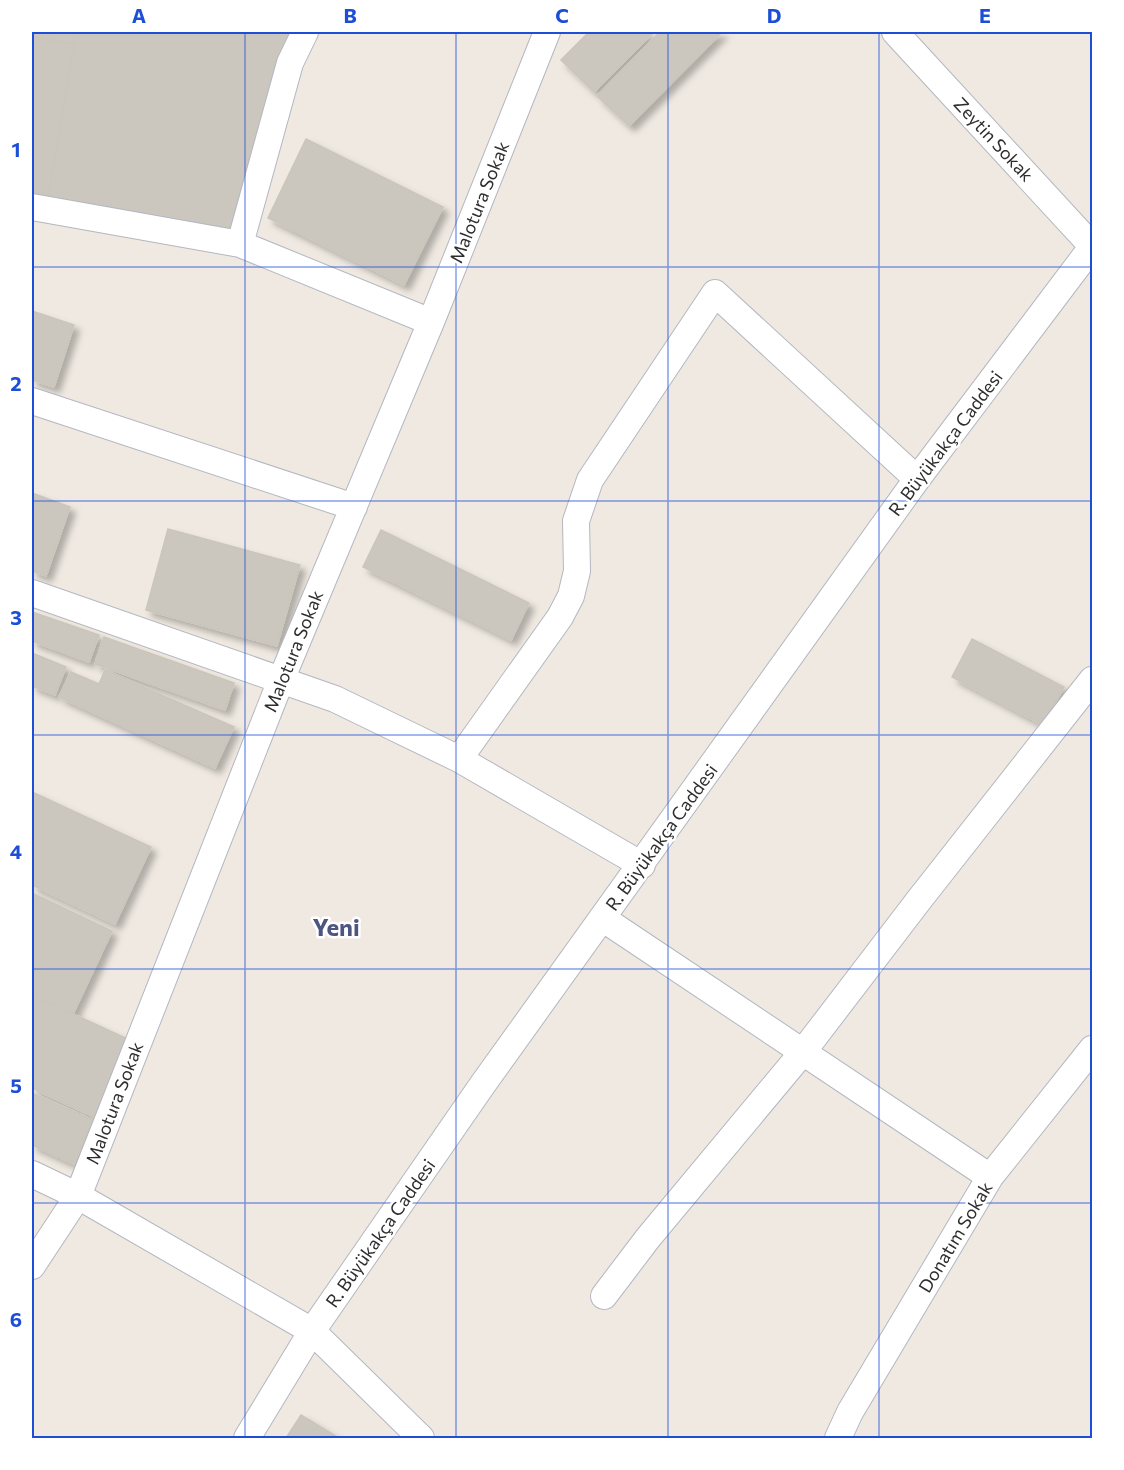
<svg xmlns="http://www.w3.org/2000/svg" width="1124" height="1470" viewBox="0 0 1124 1470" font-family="Commissioner,sans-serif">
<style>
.building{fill:#cbc7bf;stroke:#cbc5ba;stroke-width:1.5;filter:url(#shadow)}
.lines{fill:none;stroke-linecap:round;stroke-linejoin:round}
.minor-casing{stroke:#b4b7c1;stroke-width:28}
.minor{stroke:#fff;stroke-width:26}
.grid{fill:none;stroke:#1d4ed8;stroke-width:1.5;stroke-opacity:0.55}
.labels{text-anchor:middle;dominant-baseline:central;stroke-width:5;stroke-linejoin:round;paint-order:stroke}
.street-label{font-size:18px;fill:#2e2e2e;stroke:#fff}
.district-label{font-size:24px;font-weight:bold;fill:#4d5680;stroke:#fff}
.neatline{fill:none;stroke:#1d4ed8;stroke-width:2}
.grid-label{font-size:20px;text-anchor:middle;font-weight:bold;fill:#1d4ed8}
</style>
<defs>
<filter id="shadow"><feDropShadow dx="5.5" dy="5.5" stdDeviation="3" flood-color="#0004"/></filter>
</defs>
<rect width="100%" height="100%" fill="#efe9e1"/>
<!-- building -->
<path class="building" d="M32,32H79L75,44L32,37Z
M79,32H292L231,229L48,198L73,50Z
M589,32H654L594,92L561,60Z
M660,32H722L629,126L597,96Z
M32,37L75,44L46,204L32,200Z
M306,139L443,207L404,285L268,218Z
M32,311L74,325L54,387L32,380Z
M32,493L70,507L46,576L32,571Z
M168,529L300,565L277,646L146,610Z
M381,530L529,603L511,640L363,567Z
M32,612L99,635L89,662L32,641Z
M104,637L234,683L225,710L95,664Z
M972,639L1064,687L1043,725L952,677Z
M32,653L66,667L55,695L32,686Z
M105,670L234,727L215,768L59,697L71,672L99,684Z
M32,792L151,847L115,924L32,885Z
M32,893L112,931L73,1014L32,995Z
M32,995L130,1040L94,1117L32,1088Z
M32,1093L93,1120L74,1164L32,1145Z
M301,1415L339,1438H286Z"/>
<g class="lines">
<defs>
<path id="minor" d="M895,32L1092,246
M32,207L240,244L431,322
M240,244L290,63L305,32
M32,401L354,507
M32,593L335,699L459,759L642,865
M459,759L560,617L571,596L577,571L576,521L590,480L715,293L917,479
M602,918L990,1177
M32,1174L78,1196L312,1331L421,1438
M32,1266L78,1196L281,680L431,322L547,32
M604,1296L648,1238L802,1053L919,900L1092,680
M247,1438L312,1331L483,1084L917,479L1092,247
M838,1438L850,1412L990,1177L1092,1049"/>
</defs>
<!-- minor casing -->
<use href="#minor" class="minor-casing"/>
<!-- minor -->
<use href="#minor" class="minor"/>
</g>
<!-- grid -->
<path class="grid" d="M245,32V1438M456,32V1438M668,32V1438M879,32V1438M32,267H1092M32,501H1092M32,735H1092M32,969H1092M32,1203H1092"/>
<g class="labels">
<!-- street labels -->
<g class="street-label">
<text transform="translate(994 139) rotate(47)">Zeytin Sokak</text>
<text transform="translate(479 202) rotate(-68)">Malotura Sokak</text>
<text transform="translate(945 443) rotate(-53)">R. Büyükakça Caddesi</text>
<text transform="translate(293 651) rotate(-68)">Malotura Sokak</text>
<text transform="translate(661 837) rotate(-54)">R. Büyükakça Caddesi</text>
<text transform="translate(114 1103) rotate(-69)">Malotura Sokak</text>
<text transform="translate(380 1233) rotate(-55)">R. Büyükakça Caddesi</text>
<text transform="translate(955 1237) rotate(-59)">Donatım Sokak</text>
</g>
<!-- district labels -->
<g class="district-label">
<text x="336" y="926">Yeni</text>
</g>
</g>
<!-- border -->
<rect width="1124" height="1470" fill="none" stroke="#ffffff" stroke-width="66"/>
<rect x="33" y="33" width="1058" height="1404" class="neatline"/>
<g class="grid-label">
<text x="139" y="23">A</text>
<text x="350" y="23">B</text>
<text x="562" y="23">C</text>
<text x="774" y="23">D</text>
<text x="985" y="23">E</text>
<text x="16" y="157">1</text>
<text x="16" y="391">2</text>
<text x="16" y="625">3</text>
<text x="16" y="859">4</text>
<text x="16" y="1093">5</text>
<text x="16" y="1327">6</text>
</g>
</svg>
